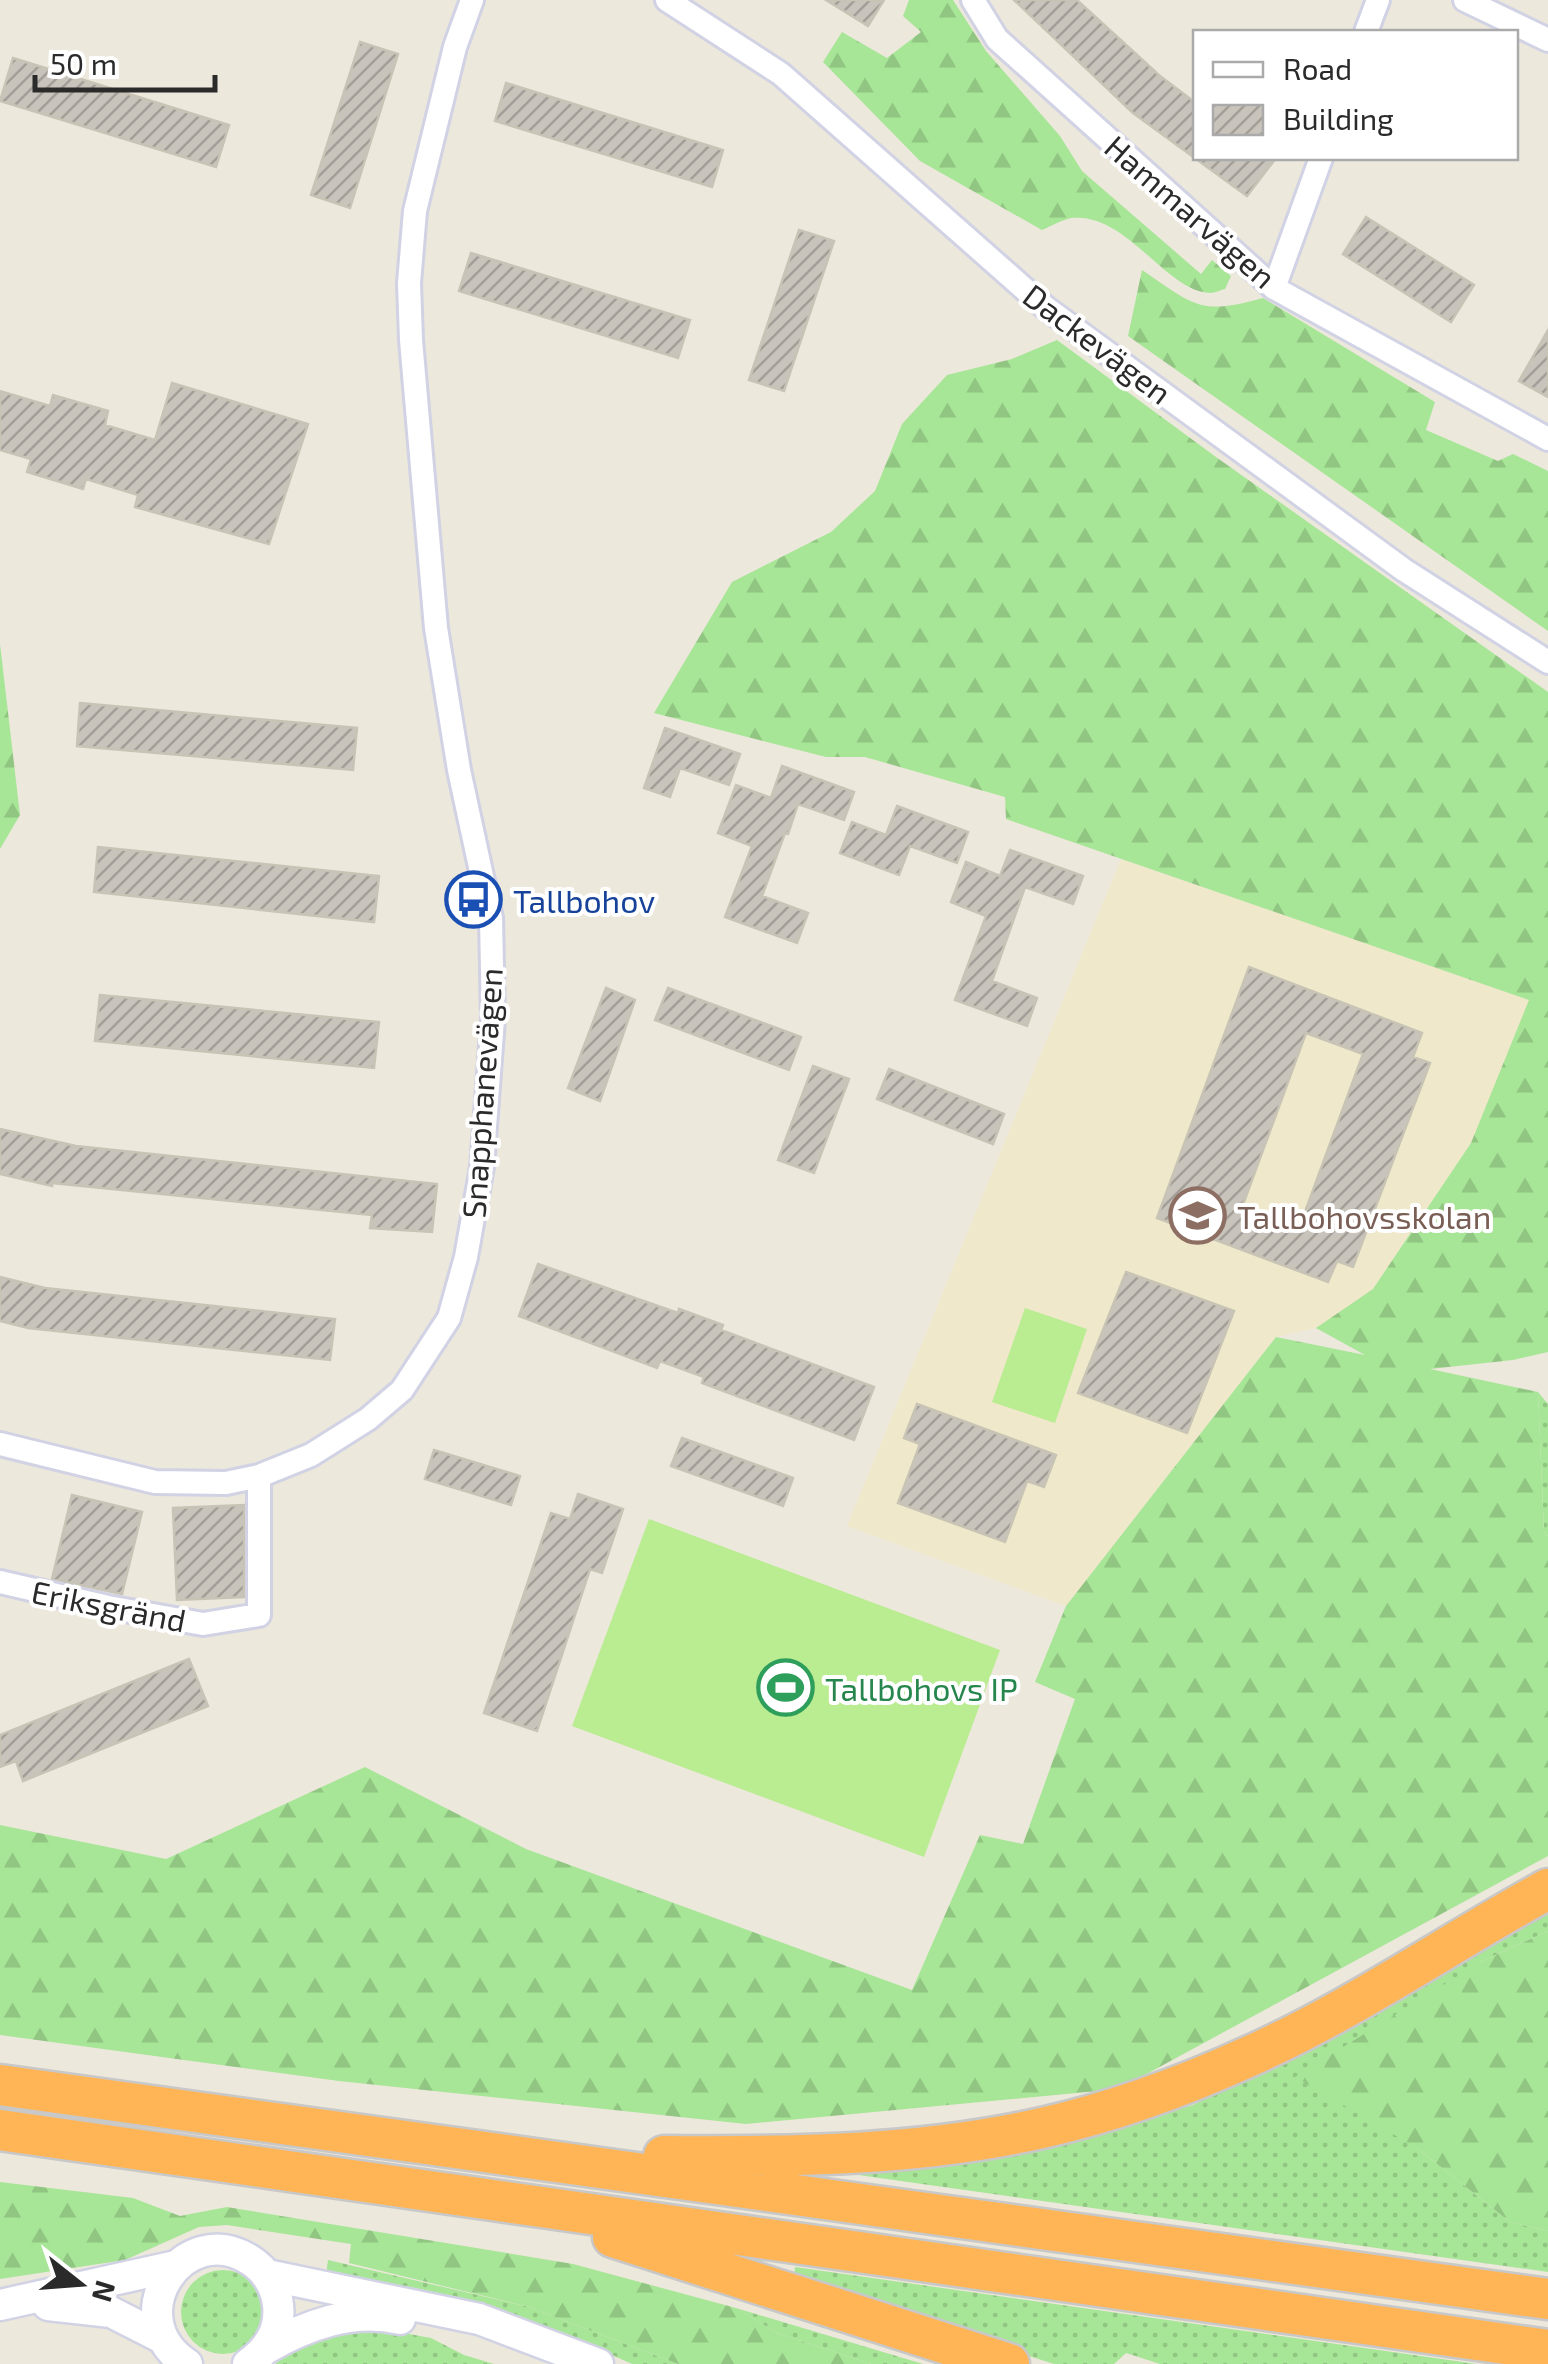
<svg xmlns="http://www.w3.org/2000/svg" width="1548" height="2364" viewBox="0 0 1548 2364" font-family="'Exo 2',sans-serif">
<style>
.education{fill:#efe8cb}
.grass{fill:url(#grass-dots)}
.forest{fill:url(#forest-firs)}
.pitch{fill:#baec92}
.building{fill:url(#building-hatch);stroke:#c8c4b5;stroke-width:2.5;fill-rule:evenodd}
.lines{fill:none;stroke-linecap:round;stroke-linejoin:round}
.street-casing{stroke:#d1d2e4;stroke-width:28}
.secondary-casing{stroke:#d1d2e4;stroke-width:35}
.highway-casing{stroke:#c8c8c8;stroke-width:45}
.street{stroke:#fff;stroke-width:22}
.secondary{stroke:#fff;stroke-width:30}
.highway{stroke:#ffb555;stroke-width:40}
.labels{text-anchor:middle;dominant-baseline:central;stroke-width:8;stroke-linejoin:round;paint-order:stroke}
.street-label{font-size:32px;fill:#2a2a2a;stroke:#fff}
.transit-label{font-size:32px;fill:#164399;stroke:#fff;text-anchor:start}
.education-label{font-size:32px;fill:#785e54;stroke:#fff;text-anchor:start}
.leisure-label{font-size:32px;fill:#27864d;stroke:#fff;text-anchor:start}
</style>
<defs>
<pattern id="grass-dots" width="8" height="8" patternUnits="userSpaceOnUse" patternTransform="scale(2.5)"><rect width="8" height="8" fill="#a7e597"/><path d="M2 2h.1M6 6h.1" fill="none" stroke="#90c582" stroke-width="1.8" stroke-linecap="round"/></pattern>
<pattern id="forest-firs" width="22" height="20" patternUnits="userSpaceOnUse" patternTransform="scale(2.5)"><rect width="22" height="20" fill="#a7e597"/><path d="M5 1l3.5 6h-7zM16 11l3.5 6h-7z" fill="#90c582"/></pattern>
<pattern id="building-hatch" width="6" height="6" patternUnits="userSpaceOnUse" patternTransform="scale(2.5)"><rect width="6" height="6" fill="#c8c4bb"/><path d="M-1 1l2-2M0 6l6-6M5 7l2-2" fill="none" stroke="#a39f98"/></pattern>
</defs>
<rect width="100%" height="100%" fill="#ede8dc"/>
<!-- education -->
<path class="education" d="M1121,859L1530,1000L1471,1143L1373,1289L1316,1328L1276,1337L1066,1606L847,1526Z"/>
<!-- grass -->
<path class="grass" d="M1538,1392L1548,1404V1536L1544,1532Z
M1548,1911V1931L1480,1962L1417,2148L1510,2222L1548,2231V2272L830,2171L930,2162L1058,2145L1193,2105L1350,2027Z
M328,2260L529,2307L678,2364H632L570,2336L457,2297L415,2288L326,2276Z
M795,2267L1477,2364H1160L1126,2353L1114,2364H1054L794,2280Z
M181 2312a42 42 0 1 1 84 0a42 42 0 1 1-84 0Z
M736,2308L923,2364H871L777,2333Z
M359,2325L431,2338L464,2355L494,2364H275L300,2345Z"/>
<!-- forest -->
<path class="forest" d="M909,0H953L986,51L1060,136L1082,171L1201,274L1212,260L1231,276L1225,289C1220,290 1215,293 1210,293C1165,291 1127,212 1071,218C1062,220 1051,226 1042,230L920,161L823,62L842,32L887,58L921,32L903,16Z
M1142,270C1194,305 1199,316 1263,298L1435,402L1426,430L1498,461L1513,454L1548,471V631L1128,336Z
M1057,340L1216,457L1548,692V1352L1513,1360L1430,1369L1538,1392L1544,1532L1548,1536V1856L1119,2089L746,2124L339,2081L0,2035V1825L166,1859L365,1767L526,1849L912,1990L980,1835L1023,1844L1075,1699L1035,1682L1066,1606L1276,1337L1365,1355L1316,1328L1373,1289L1471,1143L1529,1000L1006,819L1005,797L865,757H826L654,713L732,582L831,532L875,491L902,424L947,375L1012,359Z
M0,644L20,815L0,849Z
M1548,1931V2231L1510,2222L1417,2148L1295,2077L1480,1962Z
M0,2182L133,2198L180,2216L227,2207L573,2264L736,2308L777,2333L871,2364H678L529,2307L349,2263L351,2244L227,2225L199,2227L125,2260L0,2279Z"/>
<!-- pitch -->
<path class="pitch" d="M1025,1308L1087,1329L1055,1423L992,1402Z
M649,1519L1000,1650L924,1857L572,1726Z"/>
<!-- building -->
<path class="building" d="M826,0H884L868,26Z
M1014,0H1077L1160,76L1196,103V158H1276L1247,196L1133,113Z
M360,42L398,54L350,208L311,195Z
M13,58L229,125L216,167L0,101Z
M506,83L723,150L712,187L495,121Z
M1366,217L1474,285L1451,322L1343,254Z
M799,230L834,241L784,391L749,380Z
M471,253L690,320L678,358L459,291Z
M1548,330V397L1519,381Z
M172,383L308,424L269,544L135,507L138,495L86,479L83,489L27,472L31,459L0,450V391L50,406L53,395L108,411L105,425L155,440Z
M80,703L357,728L353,770L77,746Z
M665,728L740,754L729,785L680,768L670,797L644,788Z
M782,766L854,792L844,820L798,804L788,834L785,833L762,896L808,913L797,943L725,917L752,846L718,833L736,785L771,798Z
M897,806L968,832L957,863L910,846L899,875L840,853L852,822L886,835Z
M98,847L379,876L374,922L94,892Z
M1010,850L1083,876L1073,904L1025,887L992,981L1037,998L1027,1026L955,1000L986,916L951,902L966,862L1000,876Z
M1249,967L1422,1033L1413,1057L1430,1063L1353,1267L1337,1261L1328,1282L1157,1218ZM1306,1033L1363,1054L1298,1231L1241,1210Z
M606,988L635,1000L600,1101L568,1088Z
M668,988L801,1037L789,1070L655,1020Z
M100,995L379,1022L374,1068L95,1041Z
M813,1066L849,1079L814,1173L778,1160Z
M889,1069L1004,1114L993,1144L877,1099Z
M0,1129L76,1146L437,1184L432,1232L370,1228L372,1215L52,1183V1186L0,1174Z
M538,1264L678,1313L679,1309L723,1325L721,1330L874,1387L854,1440L702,1383L704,1377L660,1361L657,1368L519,1316Z
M1126,1272L1234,1311L1187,1433L1078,1393Z
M0,1277L45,1288L335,1319L330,1360L28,1328L0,1321Z
M917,1404L1056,1455L1044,1487L1027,1481L1005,1542L898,1503L920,1444L904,1438Z
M682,1438L793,1478L783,1506L671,1466Z
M434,1450L520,1476L511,1505L425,1479Z
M578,1494L623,1509L602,1573L590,1569L537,1731L484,1713L551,1513L570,1519Z
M72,1495L142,1512L122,1594L52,1579Z
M244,1505V1597L177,1600L173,1508Z
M189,1659L208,1706L23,1781L16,1761L0,1767V1735Z"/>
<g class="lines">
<defs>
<path id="street" d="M667,0L781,74L1046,308L1404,570L1548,662
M973,0L997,39L1274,288L1548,439
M1465,0L1548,40
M1366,32L1378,0
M1274,288L1321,158
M0,1444L155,1482L226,1483L259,1476L311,1455L368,1419L402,1390L449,1318L466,1257L482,1167L493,1019L491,918L459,770L436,628L411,340L409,283L415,211L455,47L472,0
M0,1582L108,1607L203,1624L259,1615V1476"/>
<path id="secondary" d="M267,2275L479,2319L598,2364
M0,2305L176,2266
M48,2305L111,2312L162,2338
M265,2349C306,2325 352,2308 400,2319
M187,2364C117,2318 183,2217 250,2260C266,2270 276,2287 278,2305C281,2330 268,2350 248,2364"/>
<path id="highway" d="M0,2085L1548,2299
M0,2130L1548,2350
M664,2156C790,2157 918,2156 1042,2128C1113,2112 1184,2086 1250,2056C1353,2010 1449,1943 1548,1889
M613,2237L1009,2364"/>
</defs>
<!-- street casing -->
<use href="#street" class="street-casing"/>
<!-- secondary casing -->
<use href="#secondary" class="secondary-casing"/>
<!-- highway casing -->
<use href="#highway" class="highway-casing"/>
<!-- street -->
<use href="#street" class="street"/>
<!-- secondary -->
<use href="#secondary" class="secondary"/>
<!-- highway -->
<use href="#highway" class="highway"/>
</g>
<!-- icons -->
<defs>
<symbol id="bus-ring" viewBox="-11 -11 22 22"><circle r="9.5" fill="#fff" stroke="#1a4fb4" stroke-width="1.5"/><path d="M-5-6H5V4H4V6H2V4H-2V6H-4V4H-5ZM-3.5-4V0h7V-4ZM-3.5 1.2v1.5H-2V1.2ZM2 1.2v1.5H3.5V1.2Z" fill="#1a4fb4"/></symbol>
<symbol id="school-ring" viewBox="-11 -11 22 22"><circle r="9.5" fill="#fff" stroke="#8d6e63" stroke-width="1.5"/><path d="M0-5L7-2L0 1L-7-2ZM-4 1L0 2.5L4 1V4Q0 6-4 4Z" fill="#8d6e63"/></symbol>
<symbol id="stadium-ring" viewBox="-11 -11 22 22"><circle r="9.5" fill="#fff" stroke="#2e9e5b" stroke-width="1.5"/><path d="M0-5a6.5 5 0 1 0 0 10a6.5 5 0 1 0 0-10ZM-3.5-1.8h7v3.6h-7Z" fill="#2e9e5b"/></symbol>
</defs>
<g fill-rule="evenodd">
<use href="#bus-ring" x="442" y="868" width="63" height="63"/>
<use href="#school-ring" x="1166" y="1184" width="63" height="63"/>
<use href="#stadium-ring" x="754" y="1656" width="63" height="63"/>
</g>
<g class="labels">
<!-- street labels -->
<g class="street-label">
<text transform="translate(1191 211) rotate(41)">Hammarvägen</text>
<text transform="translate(1098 343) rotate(37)">Dackevägen</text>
<text transform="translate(481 1093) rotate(-86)">Snapphanevägen</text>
<text transform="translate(109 1605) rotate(11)">Eriksgränd</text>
</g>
<!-- transit labels -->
<g class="transit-label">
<text x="513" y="900">Tallbohov</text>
</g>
<!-- education labels -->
<g class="education-label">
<text x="1237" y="1216">Tallbohovsskolan</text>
</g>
<!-- leisure labels -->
<g class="leisure-label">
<text x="825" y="1688">Tallbohovs IP</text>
</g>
</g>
<!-- legend -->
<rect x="1193" y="30" width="325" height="130" fill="#ffffff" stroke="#aaaaaa" stroke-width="2.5"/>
<rect x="1213" y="62" width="50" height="15" fill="#ffffff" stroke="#aaaaaa" stroke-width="2.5"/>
<text x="1283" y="80" font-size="30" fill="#2a2a2a">Road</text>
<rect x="1213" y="105" width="50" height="30" fill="url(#building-hatch)" stroke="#aaaaaa" stroke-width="2.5"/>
<text x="1283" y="130" font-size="30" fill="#2a2a2a">Building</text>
<!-- north arrow -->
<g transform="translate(80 2284) rotate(107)" stroke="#ffffff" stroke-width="8" paint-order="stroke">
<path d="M0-8L18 38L0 25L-18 38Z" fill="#2a2a2a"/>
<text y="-15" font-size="28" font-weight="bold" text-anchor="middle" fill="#2a2a2a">N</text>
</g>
<!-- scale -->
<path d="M35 75v15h180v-15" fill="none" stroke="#2a2a2a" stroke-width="5"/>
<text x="50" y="75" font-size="30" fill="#2a2a2a" stroke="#ffffff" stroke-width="8" paint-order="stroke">50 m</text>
</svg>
